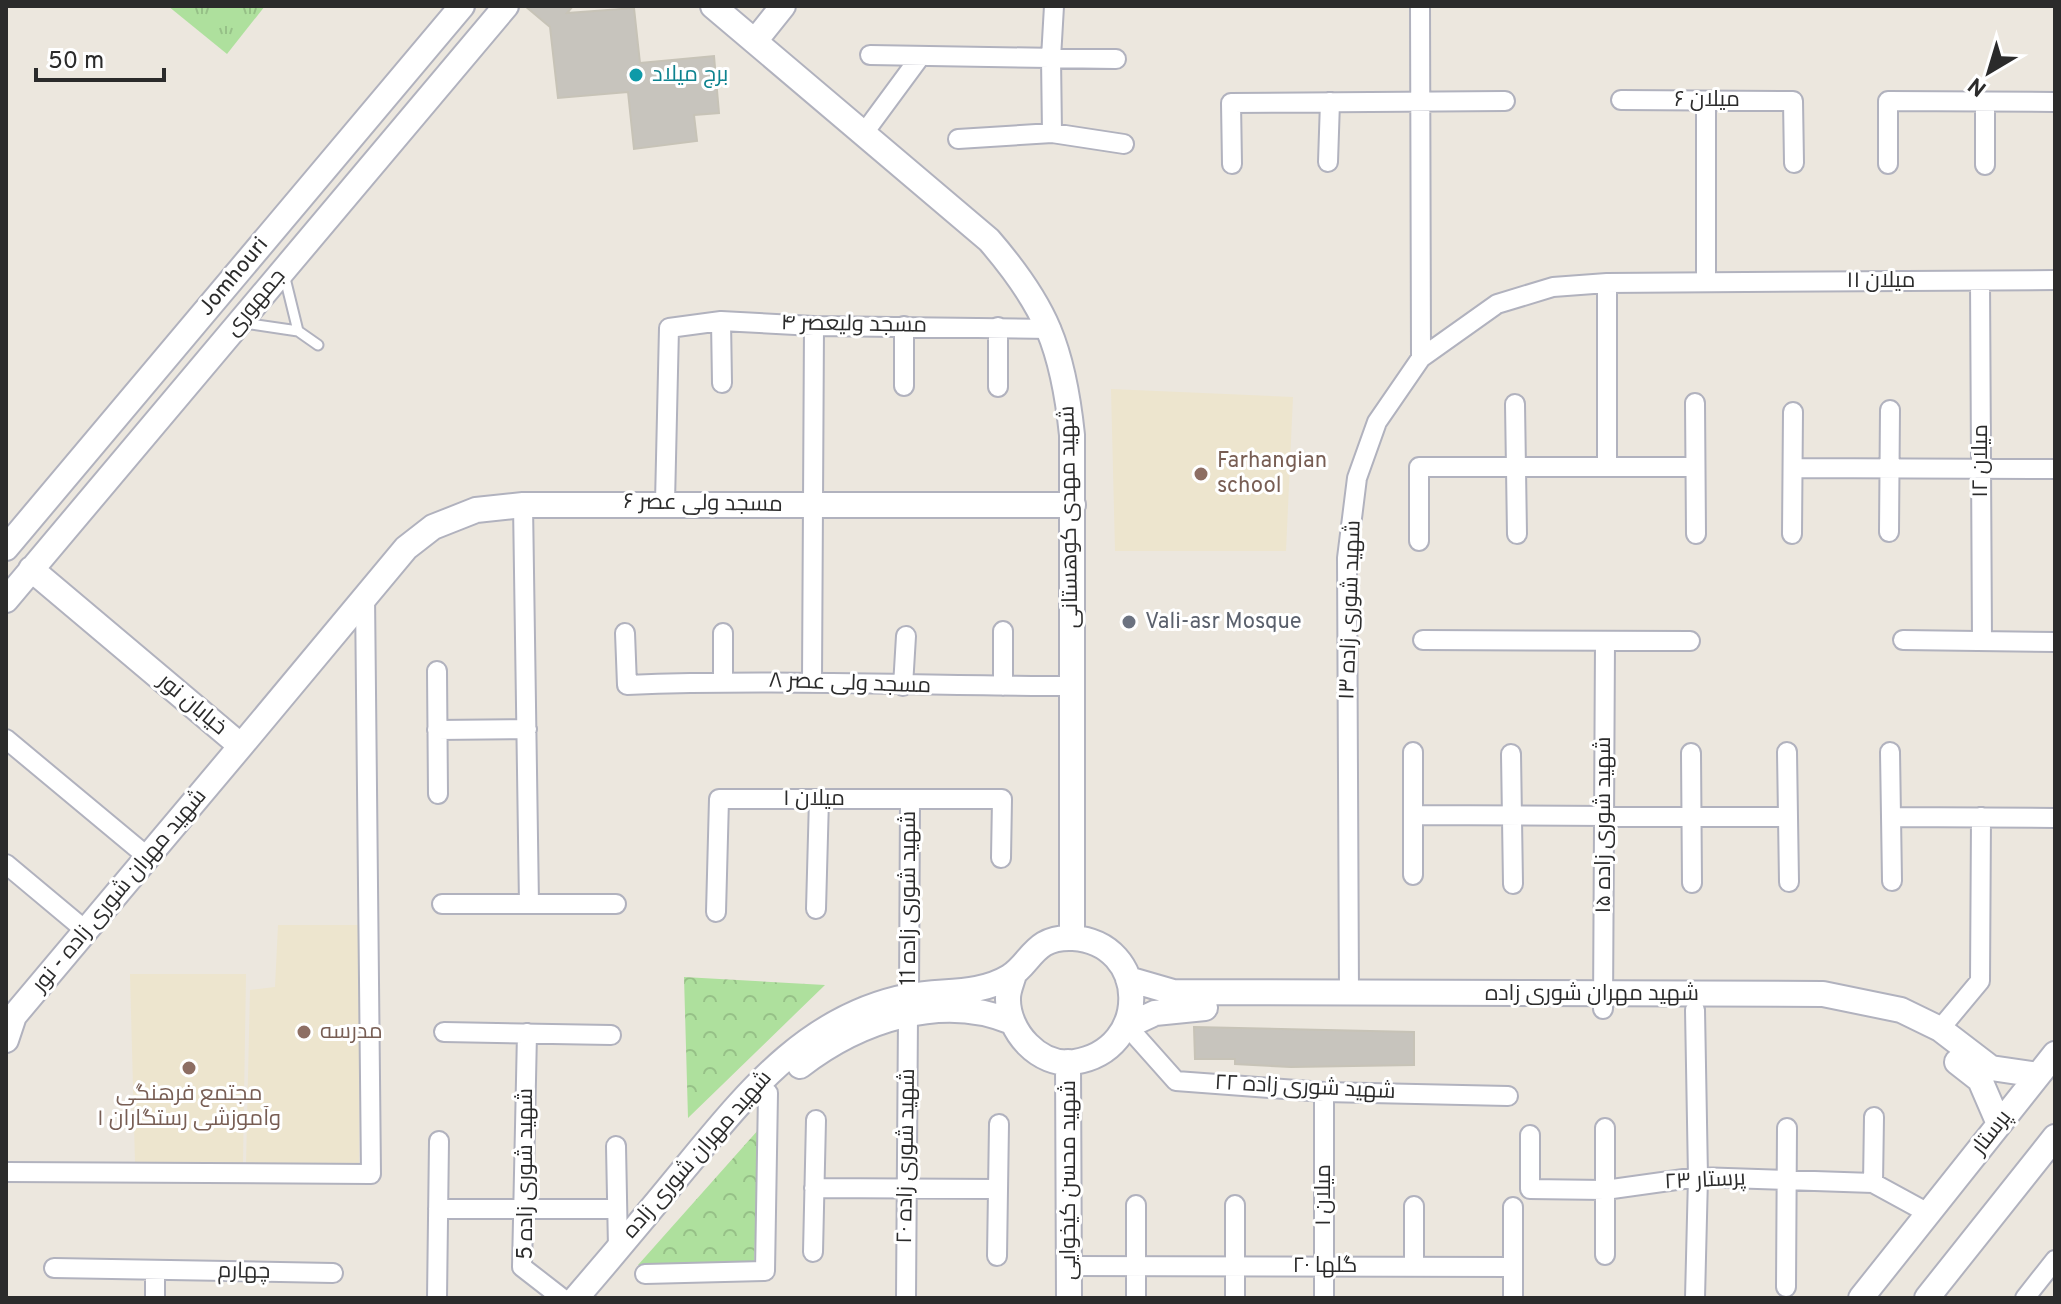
<svg xmlns="http://www.w3.org/2000/svg" width="2061" height="1304" viewBox="0 0 2061 1304" font-family="Overpass,Cairo,sans-serif">
<style>
.education{fill:#ede5ce}
.grass{fill:url(#grass-tufts)}
.park{fill:url(#park-crowns)}
.building{fill:#c7c4bd;stroke:#c7c3b7;stroke-width:2}
.lines{fill:none;stroke-linecap:round;stroke-linejoin:round}
.lane-casing{stroke:#b1b2be;stroke-width:13}
.street-casing{stroke:#b1b2be;stroke-width:22}
.secondary-casing{stroke:#b1b2be;stroke-width:28}
.lane{stroke:#fff;stroke-width:9}
.street{stroke:#fff;stroke-width:18}
.secondary{stroke:#fff;stroke-width:24}
.culture-dot{fill:#0f9aa8;stroke:#fff;stroke-width:3}
.education-dot{fill:#8d6e63;stroke:#fff;stroke-width:3}
.worship-dot{fill:#6b7280;stroke:#fff;stroke-width:3}
.labels{text-anchor:middle;dominant-baseline:central;stroke-width:6;stroke-linejoin:round;paint-order:stroke}
.culture-label{font-size:22px;fill:#0d838f;stroke:#fff;text-anchor:start}
.street-label{font-size:22px;fill:#2b2b2b;stroke:#fff}
.education-label{font-size:22px;fill:#785e54;stroke:#fff;text-anchor:start}
.worship-label{font-size:22px;fill:#5b616d;stroke:#fff;text-anchor:start}
</style>
<defs>
<pattern id="grass-tufts" width="24" height="20" patternUnits="userSpaceOnUse" patternTransform="scale(2)"><rect width="24" height="20" fill="#aee09d"/><path d="M3 7l-1-3M5 7V3M7 7l1-3M15 17l-1-3M17 17v-4M19 17l1-3" fill="none" stroke="#96c087"/></pattern>
<pattern id="park-crowns" width="20" height="18" patternUnits="userSpaceOnUse" patternTransform="scale(2)"><rect width="20" height="18" fill="#aee09d"/><path d="M2 6a3 3 0 1 1 6 0M12 15a3 3 0 1 1 6 0" fill="none" stroke="#96c087"/></pattern>
</defs>
<rect width="100%" height="100%" fill="#ece7de"/>
<!-- education -->
<path class="education" d="M1111,389L1293,397L1286,551H1115Z
M278,925H360L359,1163L246,1164L250,990L275,987Z
M130,974H246L243,1163L135,1162Z"/>
<!-- grass -->
<path class="grass" d="M168,6H265L227,54Z"/>
<!-- park -->
<path class="park" d="M684,977L825,985L688,1118Z
M759,1129L754,1265H638Z"/>
<!-- building -->
<path class="building" d="M525,6H573L567,13L634,8L640,63L714,56L719,113L694,115L697,141L634,149L628,92L558,98L550,27Z
M1194,1027L1414,1032V1065L1291,1067L1235,1064V1059H1195Z"/>
<g class="lines">
<defs>
<path id="lane" d="M284,274L298,331
M244,323L298,331L318,345"/>
<path id="street" d="M1420,6L1421,358
M870,55L1116,59
M1621,100L1793,101L1794,163
M864,133L920,57
M1052,133L1051,58L1054,6
M958,139L1052,133L1124,144
M1328,162L1330,102
M1232,164L1231,103L1505,101
M1888,164V101L2055,102
M1985,165V102
M1980,281L1982,641
M1706,282V101
M998,327V387
M722,383L721,321L814,326L1051,329
M904,386V326
M1695,403L1696,534
M1515,404L1517,534
M1607,467V283
M1793,468L2055,469
M665,502L669,328L721,321
M523,505L529,904
M1889,532L1890,410
M1792,534L1793,412
M1419,541V467H1695
M625,633L627,685C775,679 924,686 1073,686
M1423,640L1690,641
M1903,640L2055,642
M437,671L438,794
M723,681V633
M812,681L814,326
M903,686L906,636
M1003,686V631
M437,730L527,729
M6,739L149,858
M1413,752V875
M1787,752L1789,882
M1890,752L1892,881
M1691,753L1692,883
M1511,754L1513,884
M1413,815L1788,817
M1891,817L2055,818
M6,864L85,930
M442,904H616
M816,909L819,799
M716,912L719,799H1002L1001,858
M1349,993L1347,558L1357,478L1377,422L1421,358L1497,304L1553,287L1607,283L2055,280
M909,997L910,800
M1603,1009L1605,641
M1695,1010L1698,1177L1695,1298
M1127,1026L1176,1081L1324,1092L1508,1096
M1940,1029L1980,981L1981,817
M444,1032L611,1035
M527,1033L522,1267L562,1298
M1605,1128V1255
M1530,1135V1189L1605,1190L1698,1177L1873,1183L1928,1213
M616,1146L618,1248
M6,1172L371,1174L365,595
M1873,1183L1874,1117
M814,1188L998,1189
M1136,1205V1298
M1513,1207V1298
M438,1209H617
M813,1252L816,1120
M997,1256L999,1124
M1069,1266L1513,1267
M1414,1267V1206
M54,1268L333,1273
M645,1274L765,1271L768,1093
M1786,1287L1787,1128
M155,1298V1270
M437,1298L439,1141
M906,1298L908,1015
M1235,1298V1205
M1324,1298V1092
M2025,1298L2055,1260"/>
<path id="secondary" d="M713,6L989,240C1046,306 1063,348 1072,435V938
M755,41L783,6
M6,548L462,6
M31,569L241,746L406,548L433,527L476,510L523,505H1073
M6,600L506,6
M1128,979L1173,992L1823,994L1901,1010L1940,1029L1991,1068L2038,1075
M1127,1026L1155,1013L1205,1008
M6,1040L14,1016L241,746
M1068,1062L1069,1298
M1957,1062L1980,1080L1999,1124
M800,1066C858,1021 941,992 1012,1022
M576,1298C613,1255 649,1212 685,1168C747,1093 808,1015 910,996C944,990 979,995 1009,977C1032,963 1033,936 1073,938C1149,943 1152,1050 1074,1062C1039,1067 1007,1031 1008,998C1008,990 1012,982 1014,974
M1861,1298L2055,1054
M1927,1298L2055,1137"/>
</defs>
<!-- lane casing -->
<use href="#lane" class="lane-casing"/>
<!-- street casing -->
<use href="#street" class="street-casing"/>
<!-- secondary casing -->
<use href="#secondary" class="secondary-casing"/>
<!-- lane -->
<use href="#lane" class="lane"/>
<!-- street -->
<use href="#street" class="street"/>
<!-- secondary -->
<use href="#secondary" class="secondary"/>
</g>
<!-- markers -->
<circle class="culture-dot" cx="636" cy="75" r="8"/>
<g class="education-dot">
<circle cx="1201" cy="474" r="8"/>
<circle cx="304" cy="1032" r="8"/>
<circle cx="189" cy="1068" r="8"/>
</g>
<circle class="worship-dot" cx="1129" cy="622" r="8"/>
<g class="labels">
<!-- culture labels -->
<g class="culture-label">
<text x="652" y="75">برج میلاد</text>
</g>
<!-- street labels -->
<g class="street-label">
<text x="1707" y="100">میلان ۶</text>
<text transform="translate(234 277) rotate(-50)">Jomhouri</text>
<text x="1881" y="281">میلان ۱۱</text>
<text transform="translate(256 303) rotate(-50)">جمهوری</text>
<text transform="translate(854 325) rotate(1)">مسجد ولیعصر ۴</text>
<text transform="translate(1981 461) rotate(-90)">میلان ۱۲</text>
<text transform="translate(703 504) rotate(1)">مسجد ولی عصر ۶</text>
<text transform="translate(1070 517) rotate(-91)">شهید مهدی کوهستانی</text>
<text transform="translate(1351 610) rotate(-88)">شهید شوری زاده ۱۳</text>
<text transform="translate(850 684) rotate(2)">مسجد ولی عصر ۸</text>
<text transform="translate(192 705) rotate(40)">خیابان نور</text>
<text x="814" y="799">میلان ۱</text>
<text transform="translate(1604 825) rotate(-90)">شهید شوری زاده ۱۵</text>
<text transform="translate(120 891) rotate(-50)">شهید مهران شوری زاده - نور</text>
<text transform="translate(909 898) rotate(-90)">شهید شوری زاده 11</text>
<text x="1592" y="994">شهید مهران شوری زاده</text>
<text transform="translate(1305 1088) rotate(3)">شهید شوری زاده ۲۲</text>
<text transform="translate(1992 1133) rotate(-52)">پرستار</text>
<text transform="translate(698 1155) rotate(-49)">شهید مهران شوری زاده</text>
<text transform="translate(907 1156) rotate(-89)">شهید شوری زاده ۲۰</text>
<text transform="translate(526 1174) rotate(-90)">شهید شوری زاده 5</text>
<text transform="translate(1069 1180) rotate(-90)">شهید محسن کیخوایی</text>
<text transform="translate(1705 1181) rotate(-3)">پرستار ۲۳</text>
<text transform="translate(1324 1195) rotate(-90)">میلان ۱</text>
<text x="1325" y="1266">گلها ۲۰</text>
<text transform="translate(244 1272) rotate(1)">چهارم</text>
</g>
<!-- education labels -->
<g class="education-label">
<text x="1217" y="461">Farhangian<tspan x="1217" dy="25">school</tspan></text>
<text x="320" y="1032">مدرسه</text>
<text x="189" y="1094" text-anchor="middle">مجتمع فرهنگی<tspan x="189" dy="25">وآموزشی رستگاران ۱</tspan></text>
</g>
<!-- worship labels -->
<g class="worship-label">
<text x="1145" y="622">Vali-asr Mosque</text>
</g>
</g>
<!-- border -->
<rect width="2061" height="1304" fill="none" stroke="#2b2b2b" stroke-width="16"/>
<!-- north arrow -->
<g transform="translate(1989 72) rotate(218)" stroke="#ffffff" stroke-width="6" paint-order="stroke">
<path d="M0-6L14 30L0 20L-14 30Z" fill="#2b2b2b"/>
<text y="-12" font-size="22" font-weight="bold" text-anchor="middle" fill="#2b2b2b">N</text>
</g>
<!-- scale -->
<path d="M36 68v12h128v-12" fill="none" stroke="#2b2b2b" stroke-width="4"/>
<text x="48" y="68" font-size="24" fill="#2b2b2b" stroke="#ffffff" stroke-width="6" paint-order="stroke">50 m</text>
</svg>
